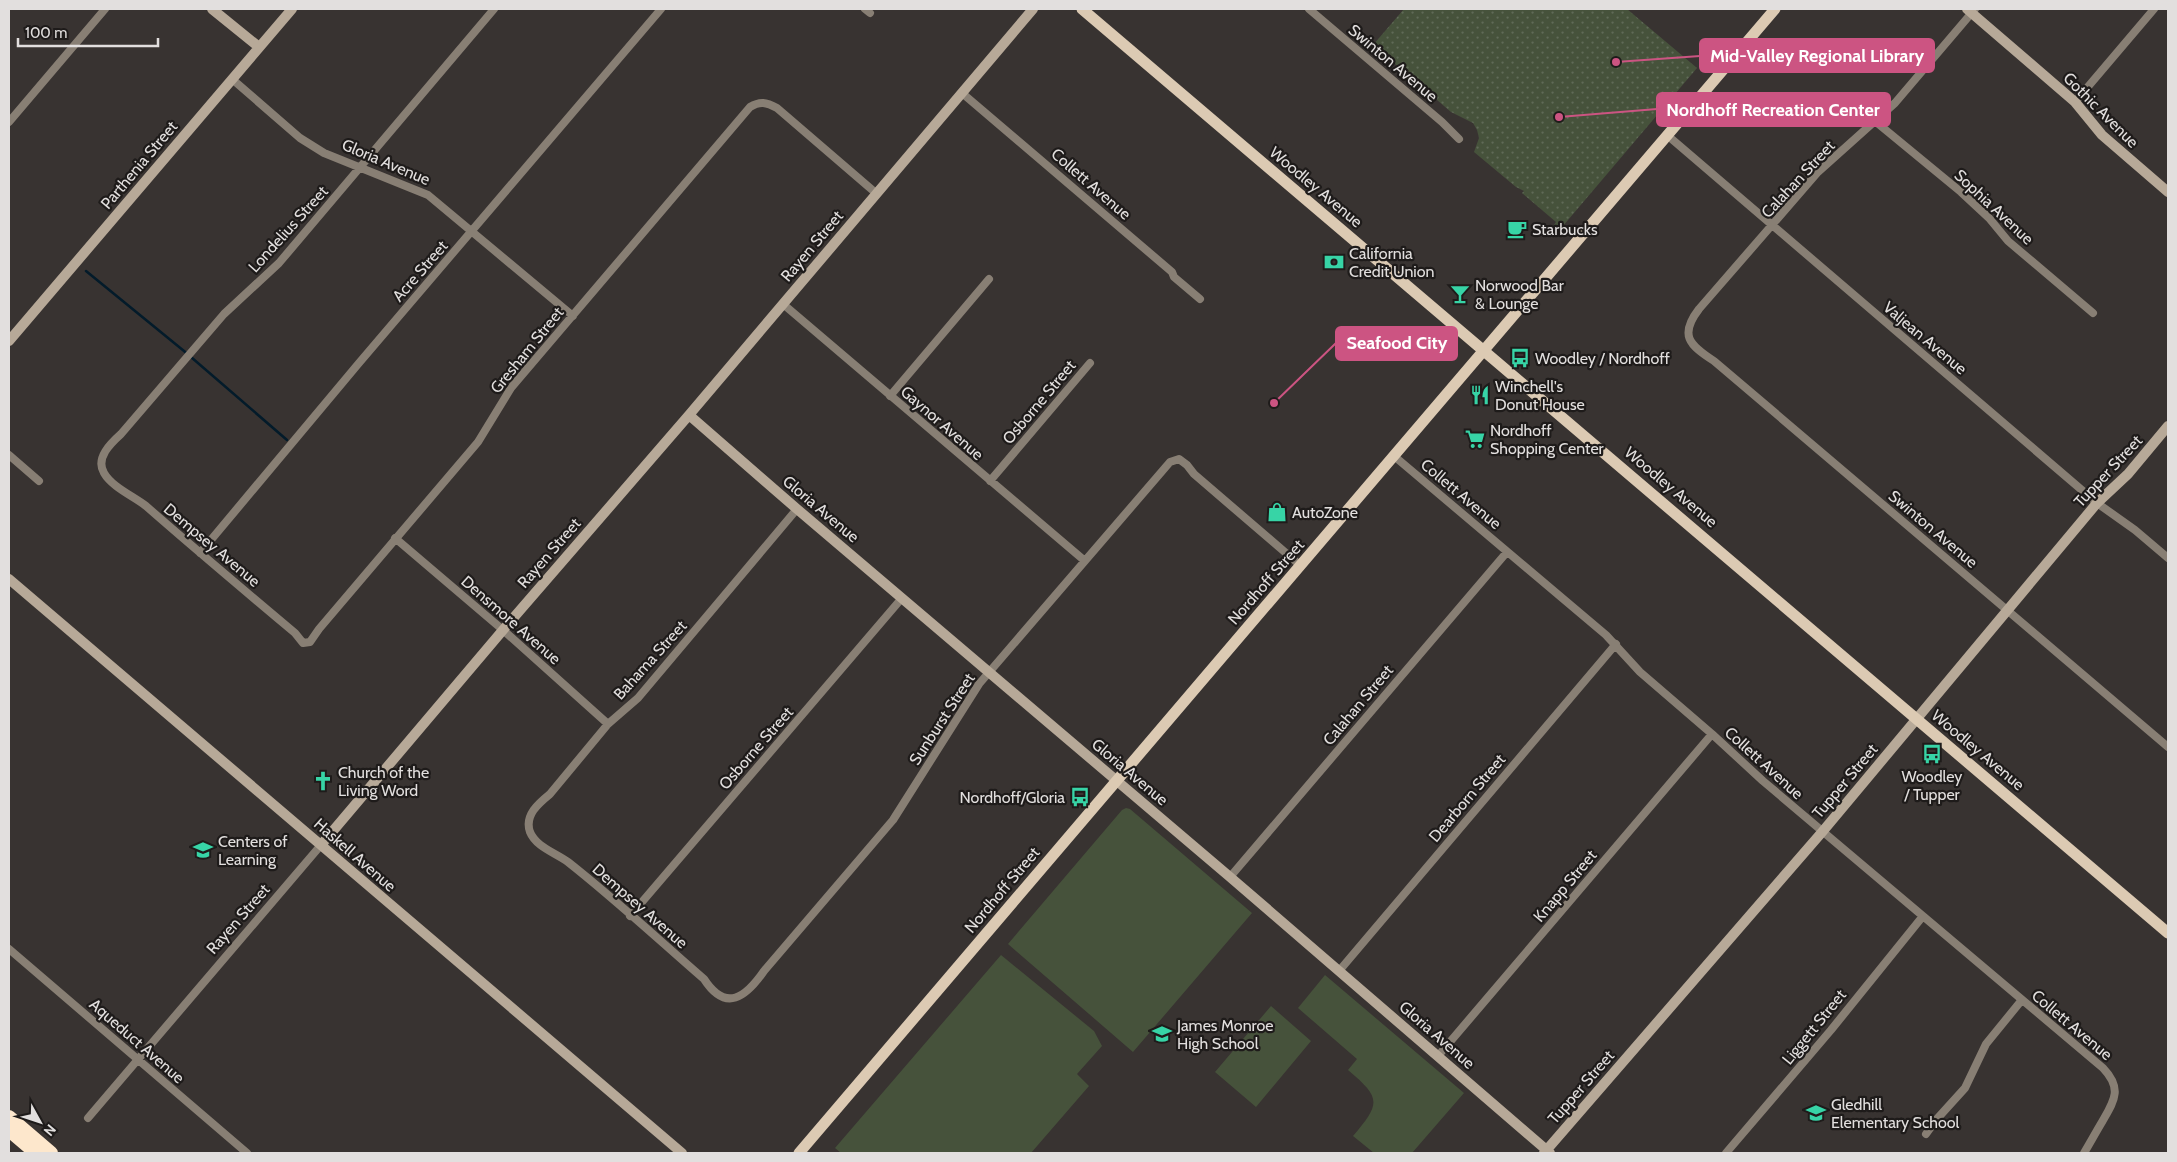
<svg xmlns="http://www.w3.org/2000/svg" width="2177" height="1162" viewBox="0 0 2177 1162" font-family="Cabin,sans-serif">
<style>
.grass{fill:#46523b}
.park{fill:url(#park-dots)}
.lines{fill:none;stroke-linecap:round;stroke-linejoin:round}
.stream{stroke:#031b2a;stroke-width:2.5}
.street{stroke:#887f74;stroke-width:8}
.secondary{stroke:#b7a998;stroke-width:10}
.primary{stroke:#dccab3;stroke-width:11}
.highway{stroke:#fde7cc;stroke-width:14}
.labels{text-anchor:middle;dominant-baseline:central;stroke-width:4.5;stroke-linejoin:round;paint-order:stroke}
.street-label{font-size:16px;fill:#e2dfde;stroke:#1e1b1a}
.poi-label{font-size:16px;fill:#e2dfde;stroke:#1e1b1a;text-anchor:start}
.leader{fill:none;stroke:#cc5482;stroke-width:2}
.callout-dot{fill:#cc5482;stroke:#1e1b1a;stroke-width:2}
.callout{fill:#cc5482;stroke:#cc5482;stroke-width:2}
.callout-label{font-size:18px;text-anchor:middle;font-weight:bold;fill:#fff}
</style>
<defs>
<pattern id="park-dots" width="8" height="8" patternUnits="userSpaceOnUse" patternTransform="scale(1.25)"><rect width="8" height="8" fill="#46523b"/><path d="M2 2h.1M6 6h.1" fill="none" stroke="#606a57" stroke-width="1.8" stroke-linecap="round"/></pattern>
</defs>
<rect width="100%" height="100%" fill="#383331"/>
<!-- grass -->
<path class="grass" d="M1126,808L1130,809L1252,913L1133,1052L1008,944L1122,810Z
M1001,955L1094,1031L1102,1046L1077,1074L1089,1086L1031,1153H841L835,1148Z
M1325,975L1464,1093L1412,1153H1374L1353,1136C1381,1103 1381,1098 1348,1070L1357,1059L1298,1008Z
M1271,1006L1311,1041L1256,1107L1215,1072Z"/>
<!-- park -->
<path class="park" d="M1404,9H1627L1697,68L1557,233L1552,228L1556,222L1522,193L1524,191L1516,187L1474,152L1479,138L1477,130L1473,123L1451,112L1373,45Z"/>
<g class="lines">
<!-- stream -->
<path class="stream" d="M86,271L184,351L287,440"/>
<!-- street -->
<path class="street" d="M494,9L279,263L224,314L121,434C111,443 95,458 104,473C112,487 133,496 146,506C195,549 245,591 295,633L303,643L310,642L319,629L478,442L511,388L750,107C760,101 766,102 777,108L877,194
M865,9L870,13
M1309,9L1442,122L1459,139
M1975,9L1895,103L1818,172L1699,309C1679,335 1689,345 1714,361L2168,747
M232,79L300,138L324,153L428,195L573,316
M962,93L1172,272L1174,277L1200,299
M2075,102L2154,9
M9,122L105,9
M1876,122L1961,192L1989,218L2008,241L2093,313
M1667,135L2097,503L2135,530L2168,558
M783,304L1085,561
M890,396L989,279
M9,455L39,481
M1394,456L1606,635L1640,672L1712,734L1763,781L2103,1068C2123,1089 2114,1101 2102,1122C2096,1132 2090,1143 2084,1153
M990,481L1090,363
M797,509L638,698L608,724L550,794C539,803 524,815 530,832C536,847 556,853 568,862C615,899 659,940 704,979C726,1013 746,997 764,971L893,820L979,684L1170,462L1179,459L1187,465L1194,474L1301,566
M395,538L503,630L608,724
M200,553L359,363L661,9
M1230,877L1507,552
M630,916L902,598
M9,949L247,1153
M1339,971L1616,644
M1438,1056L1712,734
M88,1118L321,845
M1926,1134L1936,1120L1965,1088L1986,1044L2021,1001
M1726,1153L1831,1030L1923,916"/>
<!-- secondary -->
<path class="secondary" d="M212,9L259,47
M1967,9L2075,102L2102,135L2168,192
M9,341L292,9
M689,415L797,509L1230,877L1550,1153
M9,579L682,1153
M321,845L503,630L689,415L1033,9
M1544,1153L1823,831L2097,503L2128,474L2168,426"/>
<!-- primary -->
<path class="primary" d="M1082,9L2168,933
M799,1153L1775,9"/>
<!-- highway -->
<path class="highway" d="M9,1117L51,1153
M9,1130L36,1153"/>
</g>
<!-- icons -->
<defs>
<symbol id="cafe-bare" viewBox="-9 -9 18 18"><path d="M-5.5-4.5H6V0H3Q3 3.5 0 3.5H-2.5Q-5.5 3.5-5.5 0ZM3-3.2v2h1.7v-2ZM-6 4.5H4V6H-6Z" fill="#37d4a6" stroke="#1e1b1a" stroke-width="2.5" paint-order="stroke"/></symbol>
<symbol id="bank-bare" viewBox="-9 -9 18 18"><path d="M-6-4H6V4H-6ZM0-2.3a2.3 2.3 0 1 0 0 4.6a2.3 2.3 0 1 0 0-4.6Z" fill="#37d4a6" stroke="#1e1b1a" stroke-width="2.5" paint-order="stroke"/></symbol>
<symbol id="bar-bare" viewBox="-9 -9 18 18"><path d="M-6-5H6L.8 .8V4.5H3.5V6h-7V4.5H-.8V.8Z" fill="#37d4a6" stroke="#1e1b1a" stroke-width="2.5" paint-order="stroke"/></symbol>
<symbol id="bus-bare" viewBox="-9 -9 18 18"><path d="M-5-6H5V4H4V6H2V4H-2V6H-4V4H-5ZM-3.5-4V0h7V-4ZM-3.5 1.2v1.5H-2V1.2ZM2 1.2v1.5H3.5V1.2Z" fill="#37d4a6" stroke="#1e1b1a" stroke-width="2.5" paint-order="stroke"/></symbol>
<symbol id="restaurant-bare" viewBox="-9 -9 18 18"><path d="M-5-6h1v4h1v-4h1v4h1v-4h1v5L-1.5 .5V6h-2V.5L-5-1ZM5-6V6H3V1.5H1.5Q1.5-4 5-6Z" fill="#37d4a6" stroke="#1e1b1a" stroke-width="2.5" paint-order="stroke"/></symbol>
<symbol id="supermarket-bare" viewBox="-9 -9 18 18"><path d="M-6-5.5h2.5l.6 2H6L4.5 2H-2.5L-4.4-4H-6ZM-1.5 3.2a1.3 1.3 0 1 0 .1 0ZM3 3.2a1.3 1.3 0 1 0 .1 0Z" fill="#37d4a6" stroke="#1e1b1a" stroke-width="2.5" paint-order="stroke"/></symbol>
<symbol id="shop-bare" viewBox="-9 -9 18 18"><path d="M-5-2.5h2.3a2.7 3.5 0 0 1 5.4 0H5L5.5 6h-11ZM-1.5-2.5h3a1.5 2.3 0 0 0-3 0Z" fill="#37d4a6" stroke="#1e1b1a" stroke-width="2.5" paint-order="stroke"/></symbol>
<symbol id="church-bare" viewBox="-9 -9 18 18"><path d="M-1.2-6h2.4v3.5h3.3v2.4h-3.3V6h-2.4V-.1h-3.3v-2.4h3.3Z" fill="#37d4a6" stroke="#1e1b1a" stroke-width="2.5" paint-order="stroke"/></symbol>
<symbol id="school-bare" viewBox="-9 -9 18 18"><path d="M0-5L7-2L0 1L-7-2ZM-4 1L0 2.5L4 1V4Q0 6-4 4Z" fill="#37d4a6" stroke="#1e1b1a" stroke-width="2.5" paint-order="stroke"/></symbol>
</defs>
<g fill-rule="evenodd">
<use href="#cafe-bare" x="1503" y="215" width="28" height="28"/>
<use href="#bank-bare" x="1320" y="248" width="28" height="28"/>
<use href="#bar-bare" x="1446" y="280" width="28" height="28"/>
<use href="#bus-bare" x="1506" y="344" width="28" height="28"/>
<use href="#restaurant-bare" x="1466" y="381" width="28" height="28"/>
<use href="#supermarket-bare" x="1461" y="425" width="28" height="28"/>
<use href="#shop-bare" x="1263" y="498" width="28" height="28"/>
<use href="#bus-bare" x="1918" y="740" width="28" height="28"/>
<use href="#church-bare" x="309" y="767" width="28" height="28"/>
<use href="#bus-bare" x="1066" y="783" width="28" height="28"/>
<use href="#school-bare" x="189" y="836" width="28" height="28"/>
<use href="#school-bare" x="1148" y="1020" width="28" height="28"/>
<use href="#school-bare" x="1802" y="1099" width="28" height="28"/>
</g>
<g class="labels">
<!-- street labels -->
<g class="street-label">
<text transform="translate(1393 63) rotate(40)">Swinton Avenue</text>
<text transform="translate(2101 110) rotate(45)">Gothic Avenue</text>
<text transform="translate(386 162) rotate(23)">Gloria Avenue</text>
<text transform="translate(139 165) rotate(-50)">Parthenia Street</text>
<text transform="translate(1798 179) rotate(-47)">Calahan Street</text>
<text transform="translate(1091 184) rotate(41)">Collett Avenue</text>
<text transform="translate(1316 187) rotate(40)">Woodley Avenue</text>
<text transform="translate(1994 207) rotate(43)">Sophia Avenue</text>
<text transform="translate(288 229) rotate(-48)">Londelius Street</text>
<text transform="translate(812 246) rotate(-50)">Rayen Street</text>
<text transform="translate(420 271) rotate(-49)">Acre Street</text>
<text transform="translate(1925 338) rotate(40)">Valjean Avenue</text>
<text transform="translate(527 350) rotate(-51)">Gresham Street</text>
<text transform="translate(1039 402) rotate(-50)">Osborne Street</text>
<text transform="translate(942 423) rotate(41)">Gaynor Avenue</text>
<text transform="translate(2108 471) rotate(-47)">Tupper Street</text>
<text transform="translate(1671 487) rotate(40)">Woodley Avenue</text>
<text transform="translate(1461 494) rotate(40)">Collett Avenue</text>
<text transform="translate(821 509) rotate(40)">Gloria Avenue</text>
<text transform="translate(1933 529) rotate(40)">Swinton Avenue</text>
<text transform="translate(212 545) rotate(40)">Dempsey Avenue</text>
<text transform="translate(549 553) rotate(-49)">Rayen Street</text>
<text transform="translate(1266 582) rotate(-49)">Nordhoff Street</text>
<text transform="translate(511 620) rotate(41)">Densmore Avenue</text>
<text transform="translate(650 660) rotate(-48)">Bahama Street</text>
<text transform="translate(1358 705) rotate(-50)">Calahan Street</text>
<text transform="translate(942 719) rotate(-57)">Sunburst Street</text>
<text transform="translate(756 748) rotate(-49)">Osborne Street</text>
<text transform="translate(1978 750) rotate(40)">Woodley Avenue</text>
<text transform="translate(1764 763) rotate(42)">Collett Avenue</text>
<text transform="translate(1130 772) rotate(40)">Gloria Avenue</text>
<text transform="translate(1845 781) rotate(-50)">Tupper Street</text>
<text transform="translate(1467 798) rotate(-50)">Dearborn Street</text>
<text transform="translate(355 855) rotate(41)">Haskell Avenue</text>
<text transform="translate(1565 886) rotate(-50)">Knapp Street</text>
<text transform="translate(1002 890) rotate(-50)">Nordhoff Street</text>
<text transform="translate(640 906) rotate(41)">Dempsey Avenue</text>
<text transform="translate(238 919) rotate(-49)">Rayen Street</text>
<text transform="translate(2072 1025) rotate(40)">Collett Avenue</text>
<text transform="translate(1814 1027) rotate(-51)">Liggett Street</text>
<text transform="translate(1437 1035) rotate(41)">Gloria Avenue</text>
<text transform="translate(137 1041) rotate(41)">Aqueduct Avenue</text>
<text transform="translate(1581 1087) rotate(-49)">Tupper Street</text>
</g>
<!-- poi labels -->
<g class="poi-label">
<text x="1532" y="229">Starbucks</text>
<text x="1349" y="253">California<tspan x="1349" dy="18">Credit Union</tspan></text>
<text x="1475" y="285">Norwood Bar<tspan x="1475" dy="18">&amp; Lounge</tspan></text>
<text x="1535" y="358">Woodley / Nordhoff</text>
<text x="1495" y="386">Winchell's<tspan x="1495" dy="18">Donut House</tspan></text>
<text x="1490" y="430">Nordhoff<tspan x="1490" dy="18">Shopping Center</tspan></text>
<text x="1292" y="512">AutoZone</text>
<text x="338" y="772">Church of the<tspan x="338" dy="18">Living Word</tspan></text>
<text x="1932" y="776" text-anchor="middle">Woodley<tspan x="1932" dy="18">/ Tupper</tspan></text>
<text x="1065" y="797" text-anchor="end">Nordhoff/Gloria</text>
<text x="218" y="841">Centers of<tspan x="218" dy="18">Learning</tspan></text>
<text x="1177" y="1025">James Monroe<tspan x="1177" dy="18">High School</tspan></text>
<text x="1831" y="1104">Gledhill<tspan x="1831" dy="18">Elementary School</tspan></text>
</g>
</g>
<!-- callouts -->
<path class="leader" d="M1616 62L1700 56M1559 117L1657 109M1274 403L1336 343"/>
<g class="callout-dot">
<circle cx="1616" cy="62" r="5"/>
<circle cx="1559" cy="117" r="5"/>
<circle cx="1274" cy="403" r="5"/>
</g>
<g class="callout">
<rect x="1700" y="39" width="234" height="33" rx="5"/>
<rect x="1657" y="93" width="233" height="33" rx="5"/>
<rect x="1336" y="327" width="121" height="33" rx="5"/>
</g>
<g class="callout-label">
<text x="1817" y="62">Mid-Valley Regional Library</text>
<text x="1773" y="116">Nordhoff Recreation Center</text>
<text x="1397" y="349">Seafood City</text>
</g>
<!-- border -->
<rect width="2177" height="1162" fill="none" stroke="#e2dfde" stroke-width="20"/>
<!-- north arrow -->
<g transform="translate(40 1122) rotate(130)" stroke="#1e1b1a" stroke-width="4" paint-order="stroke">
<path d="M0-4L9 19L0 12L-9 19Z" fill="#e2dfde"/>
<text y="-8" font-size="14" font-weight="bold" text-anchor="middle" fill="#e2dfde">N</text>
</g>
<!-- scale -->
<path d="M18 38v8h140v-8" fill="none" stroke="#e2dfde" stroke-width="2.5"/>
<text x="25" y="38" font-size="15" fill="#e2dfde" stroke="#1e1b1a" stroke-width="4" paint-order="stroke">100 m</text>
</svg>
